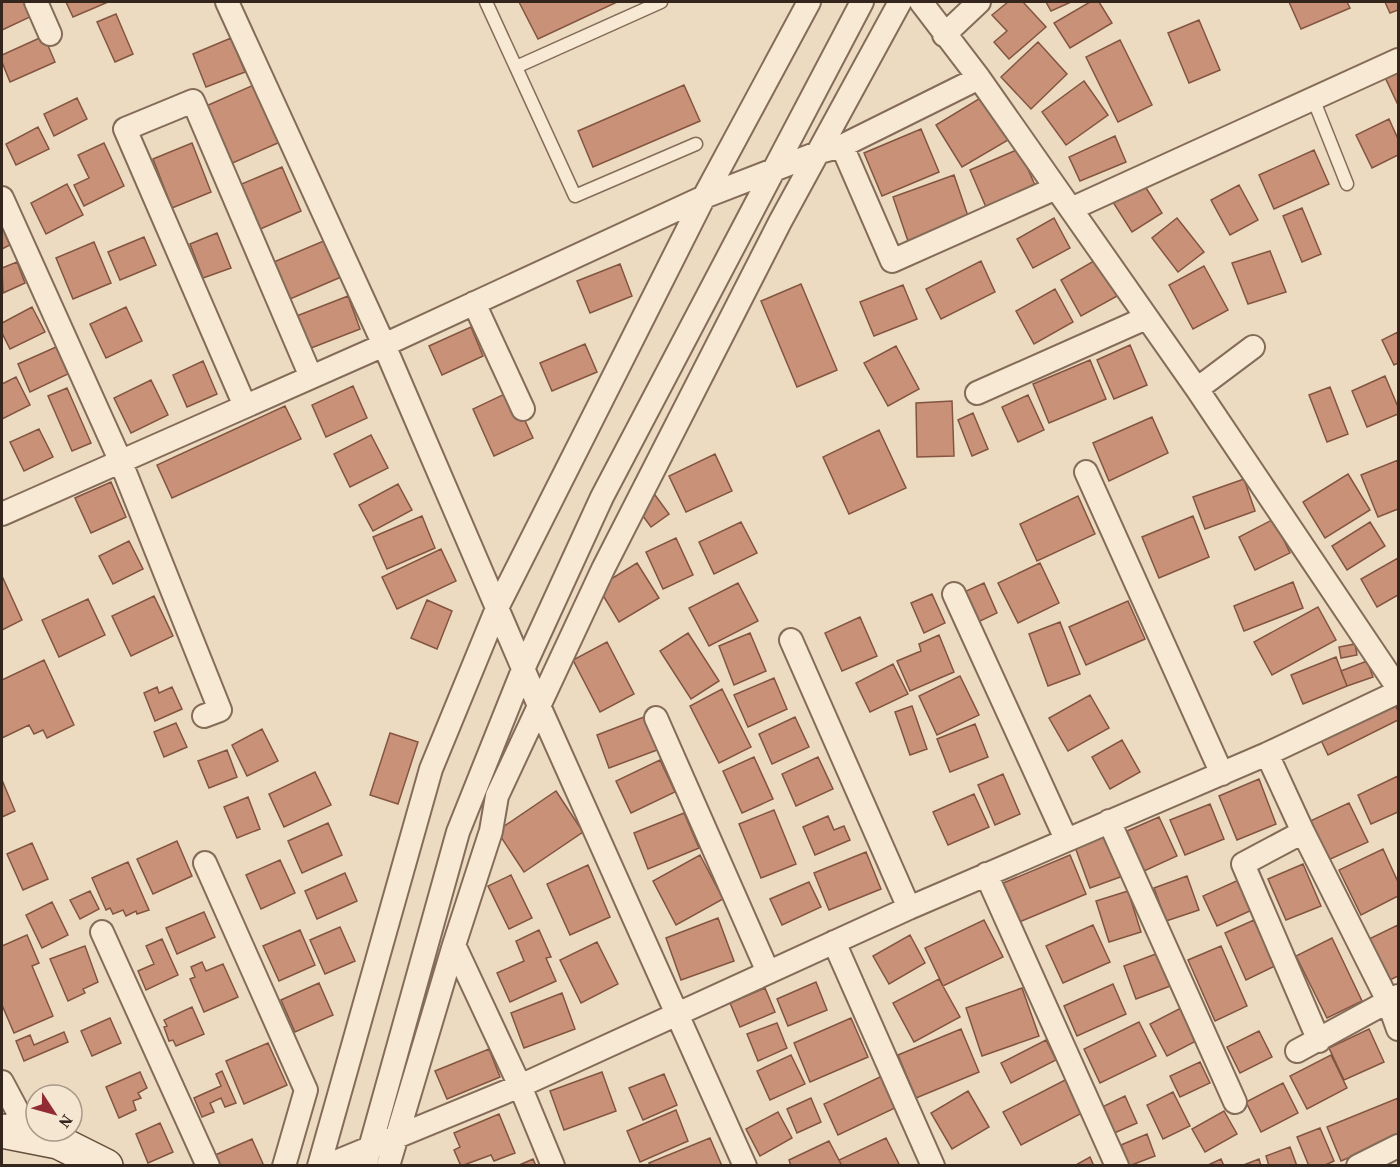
<svg xmlns="http://www.w3.org/2000/svg" width="1400" height="1167" viewBox="0 0 1400 1167" font-family="'Source Serif 4',serif">
<style>
.building{fill:#c99278;stroke:#835540;stroke-width:1.5}
.lines{fill:none;stroke-linecap:round;stroke-linejoin:round}
.lane-casing{stroke:#846c59;stroke-width:15}
.street-casing{stroke:#846c59;stroke-width:26}
.secondary-casing{stroke:#664e3d;stroke-width:36}
.lane{stroke:#f7e9d4;stroke-width:12}
.street{stroke:#f7e9d4;stroke-width:22}
.secondary{stroke:#f7e9d4;stroke-width:33}
</style>
<rect width="100%" height="100%" fill="#ecdbc1"/>
<!-- building -->
<path class="building" d="M2,2H25L32,16L2,30Z
M66,2H108L73,17Z
M519,2H617L538,39Z
M1008,2H1023L1046,27L1009,59L994,42L1007,31L992,15Z
M1046,2H1071L1051,11Z
M1090,2H1099L1112,23L1070,48L1054,23Z
M1289,2H1347L1350,8L1301,29Z
M1385,2H1398V10L1390,13Z
M116,14L133,54L115,62L97,22Z
M1199,20L1220,70L1189,83L1168,33Z
M44,36L55,62L10,82L2,62V55Z
M231,38L245,72L206,87L193,54Z
M1120,40L1152,105L1118,122L1086,57Z
M1038,42L1067,74L1031,109L1001,77Z
M1398,66V105L1383,73Z
M1084,81L1108,115L1066,145L1042,112Z
M256,84L280,142L228,165L204,107Z
M684,85L700,121L593,167L578,131Z
M982,97L1008,140L962,167L936,125Z
M77,98L87,119L54,136L44,114Z
M1389,119L1398,139V155L1372,168L1356,135Z
M38,127L49,149L16,165L6,144Z
M921,129L939,172L882,196L864,153Z
M1115,136L1126,162L1080,181L1069,157Z
M104,143L124,186L84,206L74,185L89,178L78,155Z
M192,143L211,192L172,208L153,159Z
M1019,149L1035,185L986,207L970,170Z
M1314,150L1329,184L1274,209L1259,175Z
M282,167L301,211L256,231L237,186Z
M954,175L969,219L908,241L893,197Z
M1141,180L1162,213L1132,232L1111,199Z
M67,184L83,215L46,234L31,203Z
M1239,185L1258,220L1230,235L1211,200Z
M1302,208L1321,254L1302,262L1283,216Z
M1054,218L1070,248L1033,268L1017,239Z
M1177,218L1204,252L1178,272L1152,238Z
M2,226L10,245L2,249Z
M217,233L231,268L203,278L190,244Z
M144,237L156,265L120,280L108,252Z
M326,240L341,277L290,299L274,262Z
M94,242L111,283L73,299L56,258Z
M1270,251L1286,292L1248,304L1232,263Z
M1099,258L1119,295L1081,316L1061,280Z
M981,261L995,292L941,319L926,289Z
M17,262L25,283L3,293L2,268Z
M620,264L632,296L590,313L577,281Z
M1204,266L1228,310L1193,329L1169,285Z
M801,284L837,370L797,387L761,301Z
M903,285L917,319L874,336L860,302Z
M1055,289L1073,322L1034,344L1016,311Z
M348,296L360,329L306,350L294,317Z
M32,307L45,332L10,349L2,333V323Z
M126,307L142,341L106,358L90,324Z
M471,327L483,356L442,375L429,346Z
M1398,332V363L1394,365L1382,340Z
M585,344L597,372L552,391L540,363Z
M1130,345L1147,385L1114,399L1097,360Z
M896,346L919,389L888,406L864,363Z
M56,347L68,374L30,392L18,364Z
M1090,360L1106,399L1049,423L1033,384Z
M203,361L217,394L187,407L173,375Z
M1385,376L1398,407V414L1367,427L1352,391Z
M16,377L30,405L2,419V384Z
M151,380L168,415L131,433L114,398Z
M353,386L367,418L326,437L312,405Z
M1330,387L1348,434L1327,442L1309,395Z
M67,388L91,443L72,451L48,396Z
M511,391L533,438L494,456L473,409Z
M1028,395L1044,430L1018,442L1002,407Z
M952,401L954,456L917,457L916,403Z
M285,406L301,439L172,498L157,465Z
M973,413L988,449L972,456L958,420Z
M1152,417L1168,453L1109,481L1093,443Z
M39,429L53,457L24,471L10,442Z
M879,430L906,488L849,514L823,457Z
M371,435L388,468L350,487L334,454Z
M715,454L732,491L686,512L669,476Z
M1398,460V509L1378,517L1361,475Z
M1348,474L1370,510L1325,538L1303,502Z
M1244,479L1255,511L1205,529L1193,497Z
M111,482L126,517L91,533L75,498Z
M398,484L412,510L373,531L359,505Z
M655,495L669,514L651,527L637,508Z
M1078,496L1095,534L1037,561L1020,524Z
M422,516L435,548L387,569L373,537Z
M1193,516L1209,557L1159,578L1142,537Z
M1274,519L1290,553L1255,570L1239,537Z
M741,522L757,553L714,574L699,542Z
M1370,522L1385,546L1347,570L1332,546Z
M676,538L693,575L663,589L646,552Z
M129,541L143,569L113,584L99,556Z
M441,549L456,581L397,609L382,577Z
M1398,558V595L1377,607L1361,579Z
M637,563L659,598L619,622L598,587Z
M1040,563L1059,603L1018,623L998,583Z
M2,576L22,620L2,630Z
M1293,582L1303,608L1244,631L1234,606Z
M738,583L758,621L709,646L689,608Z
M984,583L997,613L978,622L964,592Z
M932,594L945,623L924,633L911,603Z
M154,596L173,636L131,656L112,616Z
M88,599L105,635L59,657L42,620Z
M427,600L452,611L437,649L411,638Z
M1128,601L1145,639L1086,665L1069,627Z
M1318,607L1336,640L1272,675L1254,642Z
M860,617L877,656L842,671L825,633Z
M1060,622L1080,674L1048,686L1029,634Z
M688,633L719,681L691,699L660,651Z
M750,633L766,671L734,685L719,646Z
M939,635L954,672L910,691L897,661L921,651L919,644Z
M607,642L634,694L600,712L573,660Z
M1355,644L1357,655L1341,658L1339,647Z
M1336,657L1347,686L1303,704L1291,675Z
M44,660L74,725L47,738L43,730L34,734L29,725L2,738V680Z
M1367,661L1373,677L1347,686L1341,671Z
M893,664L908,694L870,712L856,683Z
M960,676L979,715L937,735L919,696Z
M774,678L787,709L748,727L734,695Z
M157,687L159,693L172,687L182,709L155,721L144,693Z
M722,689L751,747L719,763L690,706Z
M1090,695L1109,728L1068,751L1049,718Z
M1394,702L1398,711V720L1328,755L1320,738Z
M912,706L927,749L910,755L895,712Z
M644,717L657,750L609,768L597,735Z
M795,717L809,747L772,764L759,734Z
M176,723L187,747L164,757L154,732Z
M975,724L988,757L950,772L937,739Z
M262,729L278,761L247,776L232,745Z
M390,733L418,742L398,804L370,795Z
M1122,740L1140,772L1110,789L1092,757Z
M227,750L237,777L209,788L198,761Z
M754,757L773,799L742,813L723,771Z
M818,757L833,789L796,806L782,774Z
M660,760L675,792L631,813L616,781Z
M315,772L331,805L284,827L269,794Z
M1003,774L1020,814L995,825L978,785Z
M1398,776V812L1371,824L1358,795Z
M1259,779L1276,824L1237,840L1219,796Z
M2,780L15,811L2,817Z
M556,791L583,832L524,872L497,831Z
M974,794L989,827L948,845L933,812Z
M248,797L260,829L237,838L224,807Z
M1349,803L1368,842L1326,861L1308,822Z
M1210,804L1224,839L1185,855L1170,820Z
M774,810L796,864L761,878L739,824Z
M684,813L699,848L648,869L634,833Z
M828,816L834,830L844,826L850,840L815,855L803,827Z
M1159,817L1177,856L1144,871L1127,831Z
M328,823L342,855L302,873L288,841Z
M1108,835L1123,876L1090,888L1075,847Z
M177,841L192,876L153,894L137,859Z
M32,843L48,879L23,890L7,854Z
M1383,849L1398,882V896L1361,915L1339,870Z
M866,852L881,889L829,910L814,873Z
M700,855L723,899L676,925L653,881Z
M1070,855L1086,894L1017,923L1001,884Z
M280,860L295,893L261,909L246,875Z
M128,862L149,910L137,914L136,911L126,916L123,910L113,914L110,908L106,910L92,878Z
M1303,864L1321,906L1286,920L1268,879Z
M588,865L610,917L570,935L547,884Z
M345,873L357,901L317,919L305,891Z
M511,875L532,918L509,929L488,886Z
M1187,876L1199,910L1166,921L1154,888Z
M1241,879L1254,909L1217,926L1203,896Z
M809,882L821,907L782,925L770,899Z
M90,891L99,909L80,919L70,900Z
M1128,891L1141,932L1109,942L1096,901Z
M52,902L68,935L42,948L26,915Z
M204,912L215,937L177,954L166,928Z
M718,918L734,961L681,980L666,938Z
M984,920L1003,957L943,986L925,948Z
M1254,920L1275,966L1246,980L1225,933Z
M1093,925L1110,962L1063,983L1046,946Z
M1398,925V976L1390,980L1369,939Z
M340,927L355,961L325,974L310,940Z
M300,930L315,965L279,981L263,946Z
M539,930L551,957L546,958L556,981L510,1002L497,973L524,961L516,941Z
M27,935L39,963L32,966L53,1016L14,1033L2,1005V946Z
M910,935L925,963L889,984L873,956Z
M1332,938L1362,1001L1327,1018L1296,956Z
M162,939L178,975L146,990L138,971L154,964L146,946Z
M597,942L618,984L581,1003L560,960Z
M85,946L98,982L83,989L85,993L68,1001L50,959Z
M1221,946L1247,1006L1215,1021L1188,960Z
M1161,952L1173,985L1136,999L1124,966Z
M202,962L206,971L223,964L238,997L204,1012L190,979L195,977L191,967Z
M939,979L960,1017L914,1042L893,1003Z
M816,982L827,1010L788,1026L777,999Z
M319,983L333,1015L295,1032L281,1000Z
M1113,984L1126,1014L1077,1036L1064,1006Z
M765,988L775,1012L740,1027L730,1003Z
M1022,988L1039,1036L982,1056L966,1008Z
M562,993L575,1029L524,1048L511,1013Z
M192,1007L204,1034L176,1046L173,1040L169,1041L164,1027L167,1026L164,1020Z
M1181,1008L1198,1040L1167,1056L1150,1024Z
M110,1018L121,1043L92,1056L81,1031Z
M851,1018L868,1057L810,1082L794,1043Z
M1139,1022L1156,1056L1100,1083L1084,1049Z
M777,1023L787,1048L758,1061L747,1034Z
M961,1029L979,1072L916,1098L898,1055Z
M1369,1029L1384,1062L1344,1080L1329,1048Z
M1259,1031L1272,1057L1240,1073L1227,1047Z
M64,1032L68,1042L24,1061L16,1041L30,1035L34,1045Z
M1046,1040L1056,1060L1011,1083L1001,1063Z
M268,1043L287,1085L244,1104L226,1061Z
M489,1049L500,1077L447,1099L435,1071Z
M791,1055L805,1084L770,1100L757,1071Z
M1331,1055L1347,1088L1307,1109L1290,1076Z
M1200,1062L1210,1083L1180,1097L1170,1076Z
M222,1071L236,1103L225,1107L221,1098L210,1103L214,1112L202,1117L194,1098L221,1086L216,1074Z
M140,1072L147,1088L138,1093L141,1098L133,1101L136,1110L119,1118L106,1087Z
M602,1072L616,1111L564,1130L550,1091Z
M664,1074L677,1105L643,1120L629,1088Z
M882,1076L897,1107L838,1135L824,1104Z
M1067,1079L1084,1112L1021,1145L1003,1112Z
M1283,1083L1298,1113L1261,1132L1246,1102Z
M968,1091L989,1127L952,1149L931,1113Z
M1173,1092L1190,1126L1163,1139L1147,1105Z
M1125,1096L1137,1123L1112,1134L1100,1108Z
M811,1098L821,1122L797,1133L787,1109Z
M1398,1098V1137L1341,1161L1327,1127Z
M676,1110L688,1141L640,1162L627,1131Z
M1224,1111L1237,1134L1205,1152L1192,1129Z
M778,1112L792,1138L760,1156L746,1129Z
M499,1114L515,1153L494,1161L491,1155L461,1166L454,1150L460,1147L454,1133Z
M160,1123L173,1152L148,1163L136,1134Z
M1320,1128L1334,1161L1323,1166H1309L1297,1137Z
M1147,1134L1155,1156L1129,1166L1121,1145Z
M710,1138L722,1166H650L649,1163Z
M886,1138L900,1166H842L839,1160Z
M252,1139L264,1166H217L213,1156Z
M829,1141L842,1166H791L789,1160Z
M1290,1147L1297,1166H1269L1266,1156Z
M1090,1157L1094,1166H1074Z
M533,1159L536,1166H517Z
M1221,1159L1224,1166H1206Z
M1259,1159L1261,1166H1241Z"/>
<g class="lines">
<defs>
<path id="lane" d="M486,2L575,196L696,144
M516,67L661,2
M1314,101L1347,184"/>
<path id="street" d="M36,2L50,34
M227,2L384,345L540,708L745,1166
M921,2L979,78L1197,389L1398,688
M944,35L979,2
M842,146L892,261L1056,188
M2,198L120,460L220,710L204,716
M1071,209L1398,60
M474,303L523,409
M1197,389L1253,347
M977,393L1146,318
M245,406L125,129L193,101L311,377
M1086,472L1222,774
M2,514L384,345L704,197L820,152L842,146L979,78
M954,594L1066,839
M791,640L909,908
M656,718L768,972
M1267,754L1303,832L1388,1001L1398,1029
M1109,821L1235,1102
M1303,832L1243,864L1319,1041
M205,863L306,1090L284,1166
M986,874L1117,1166
M102,932L208,1166
M834,942L933,1166
M454,945L520,1086L553,1166
M1297,1051L1398,996
M2,1082L18,1112L14,1133
M319,1166L431,769L498,606L704,197L809,2
M326,1166L520,1086L909,908L1267,754L1398,692
M365,1166L458,832L524,667L602,497L862,2
M388,1166L454,945L491,831L497,796L603,569L780,222L900,2
M1358,1166L1398,1146"/>
<path id="secondary" d="M2,1131L58,1142L106,1166"/>
</defs>
<!-- lane casing -->
<use href="#lane" class="lane-casing"/>
<!-- street casing -->
<use href="#street" class="street-casing"/>
<!-- secondary casing -->
<use href="#secondary" class="secondary-casing"/>
<!-- lane -->
<use href="#lane" class="lane"/>
<!-- street -->
<use href="#street" class="street"/>
<!-- secondary -->
<use href="#secondary" class="secondary"/>
</g>
<!-- border -->
<rect width="1400" height="1167" fill="none" stroke="#35261d" stroke-width="6"/>
<!-- north arrow -->
<g transform="translate(54 1113) rotate(126)"><circle r="28" fill="#f4e6d0" stroke="#a89988" stroke-width="1.5"/>
<path d="M0-4.5L10 22L0 15L-10 22Z" fill="#912c35"/>
<text y="-9" font-size="16" font-weight="bold" text-anchor="middle" fill="#35261d">N</text>
</g>
</svg>
